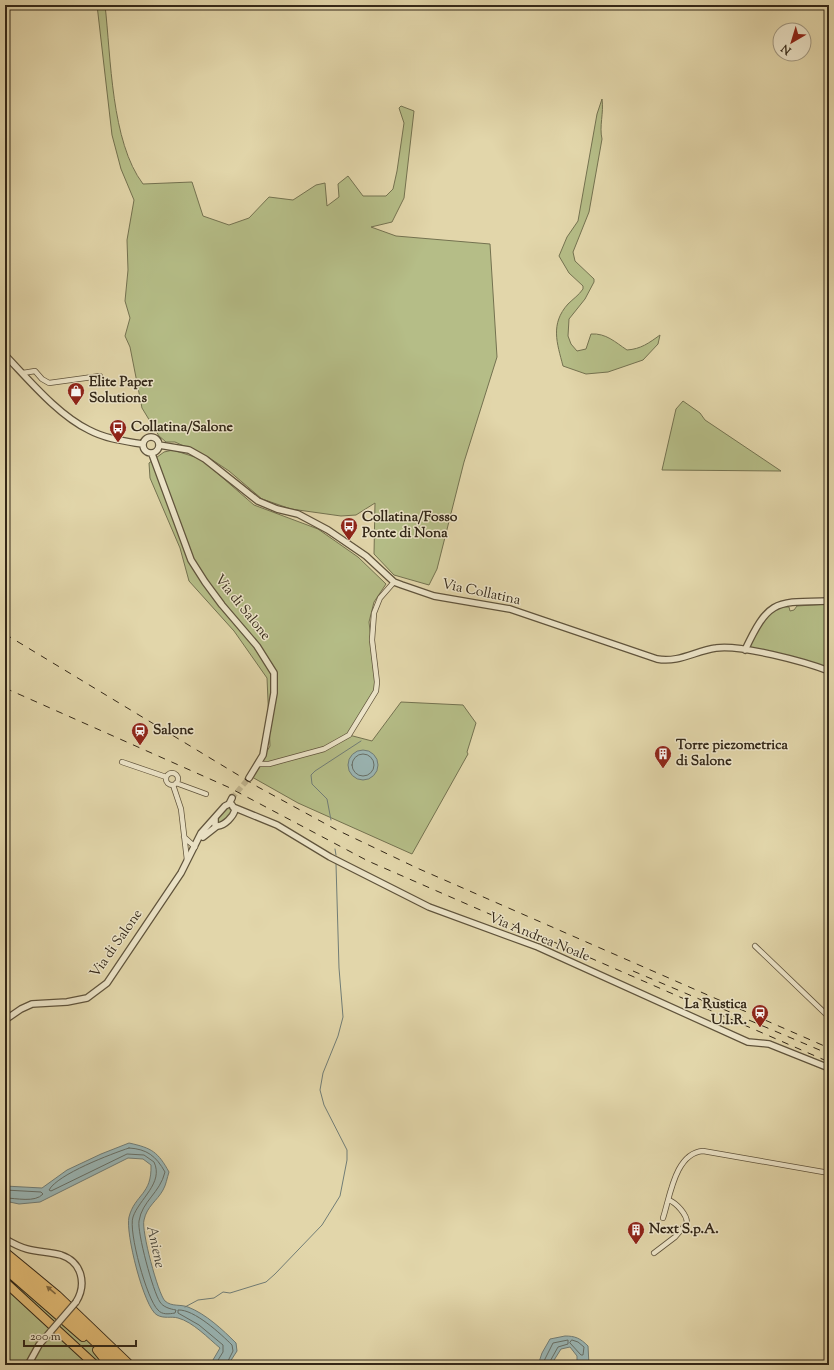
<svg xmlns="http://www.w3.org/2000/svg" width="834" height="1370" viewBox="0 0 834 1370" font-family="'Sorts Mill Goudy',serif">
<style>
.green{fill:#b5bd87;stroke:#747250}
.water{fill:#9ab6b5;stroke:#717d76}
.lines{fill:none;stroke-linecap:round;stroke-linejoin:round}
.shore{stroke:#676f66;stroke-width:1}
.stream{stroke:#717d76;stroke-width:1}
.tertiary-tunnel{stroke:#bfb38d;stroke-width:5.5;stroke-dasharray:5.5 3;stroke-linecap:butt}
.minor-casing{stroke:#60543c;stroke-width:6}
.tertiary-casing{stroke:#60543c;stroke-width:8}
.motorway-casing{stroke:#342818;stroke-width:10}
.minor{stroke:#ece4c8;stroke-width:4.5}
.tertiary{stroke:#ece4c8;stroke-width:5.5}
.motorway{stroke:#e1bb75;stroke-width:8}
.rail{stroke:#342818;stroke-width:1;stroke-dasharray:7 7;stroke-linecap:butt}
.tertiary-bridge-casing{stroke:#60543c;stroke-width:8;stroke-linecap:butt}
.tertiary-bridge{stroke:#ece4c8;stroke-width:5.5}
.oneway{fill:#826a42}
.labels{text-anchor:middle;dominant-baseline:central;stroke-width:3;stroke-linejoin:round;paint-order:stroke}
.poi-label{font-size:14px;font-weight:bold;fill:#342818;stroke:#ece4c8;text-anchor:start}
.street-label{font-size:14px;fill:#342818;stroke:#ece4c8}
.water-label{font-size:15px;font-style:italic;fill:#4e4c3f;stroke:#ece4c8}
</style>
<rect width="100%" height="100%" fill="#e2d6aa"/>
<filter id="stains"><feTurbulence type="fractalNoise" baseFrequency=".005" numOctaves="4"/><feColorMatrix values="0 0 0 0 .2 0 0 0 0 .09 0 0 0 0 .02 0 0 0 .5 -.17"/></filter>
<radialGradient id="worn" r=".72"><stop offset=".6" stop-color="#630" stop-opacity="0"/><stop offset="1" stop-color="#630" stop-opacity=".3"/></radialGradient>
<!-- green -->
<path class="green" d="M97,5H105C111,57 111,142 143,184L192,182L203,216L229,225L249,218L269,197L293,200L316,185L325,183L327,206L339,197L338,184L348,176L363,196H386L393,189L397,171L404,123L399,108L401,106L414,111L404,198L392,222L371,227L396,236L490,244L497,357L464,462L437,569L429,585L394,575L374,554L375,503L356,515L341,516L291,509L262,499L229,471L208,457L175,442H166L159,436L142,408L130,347L125,336L130,318L125,301L128,270L127,240L134,200L121,169L112,135Z
M602,99C604,113 599,126 602,139L589,212L573,252L575,261L594,279V282L585,299L569,319L568,336L571,344L577,351L586,349L591,334C606,333 615,342 627,350C641,349 649,343 660,335L658,344L643,360L608,372L586,374L563,366C557,343 550,324 568,304C573,299 579,295 583,289V286L569,273L559,256L567,237L578,221L597,114Z
M683,401L700,413L705,420L781,471L662,470L676,409Z
M173,450L201,459L254,505L318,529L358,557L386,584L374,602L369,622L377,688L349,735L372,741L401,702L463,705L476,723L467,752L468,754L412,854L298,803L252,777L270,746L267,678L234,631L189,581L180,548L150,478L149,463L164,452Z
M829,604V668L751,648L750,643C759,628 768,604 789,607L790,611L794,610L797,606Z
M226,807H230L232,810C231,815 224,822 219,823L216,819Z
M5,1247L134,1365H5Z"/>
<!-- water -->
<path class="water" d="M348 765a15 15 0 1 1 30 0a15 15 0 1 1-30 0Z
M129,1143C152,1148 158,1152 169,1172C167,1178 166,1185 163,1190C157,1201 147,1206 144,1220C141,1230 158,1294 165,1301C172,1307 180,1304 188,1307C206,1314 223,1330 236,1343L237,1351L228,1365H210L220,1348C208,1338 193,1322 178,1318C171,1316 164,1319 157,1315C144,1308 125,1232 129,1217C135,1194 152,1195 151,1165L143,1159L128,1158L40,1202L19,1204L5,1201V1186L42,1188L67,1170L101,1154Z
M565,1336C575,1336 580,1338 588,1346L589,1365H577V1356L570,1347L561,1349L551,1365H538L542,1353L550,1339Z"/>
<g class="lines">
<!-- shore -->
<path class="shore" d="M352 765a11 11 0 1 1 22 0a11 11 0 1 1-22 0Z
M129,1148C147,1149 156,1156 165,1172C160,1193 142,1201 139,1221C137,1232 153,1292 160,1302C163,1307 170,1309 176,1310L175,1313C169,1314 162,1315 158,1310C147,1300 128,1231 133,1217C139,1199 164,1183 154,1162L144,1155L127,1154L51,1191L49,1190C58,1174 111,1154 129,1148Z
M5,1190L41,1192L43,1194C35,1203 16,1198 5,1198
M572,1340L578,1342L584,1347L583,1355H581L570,1343Z
M215,1365L223,1352V1345L199,1325L178,1313V1310C194,1309 221,1334 232,1345L233,1351L226,1365
M542,1365L553,1343L568,1340V1344L558,1347L548,1365"/>
<!-- stream -->
<path class="stream" d="M331,820L327,799L312,784L311,775L315,771L361,741
M335,849L336,855
M185,1307L198,1300L214,1298L223,1292L230,1293L256,1285L266,1282L275,1274L322,1225L340,1196L347,1160V1150L324,1105L320,1090L323,1073L338,1036L343,1017L339,968L336,864"/>
<!-- tertiary-tunnel -->
<path class="tertiary-tunnel" d="M232,798L249,778"/>
<defs>
<path id="minor" d="M23,373L35,371L42,379L49,383L100,376
M122,762L166,777
M258,764H269L324,749L349,735L376,691L377,682L372,640L374,613L380,598L394,582
M166 779a6 6 0 1 1 12 0a6 6 0 1 1-12 0Z
M176,783L206,794
M173,785L181,809L187,860
M184,837L195,847
M755,946L829,1017
M663,1218C670,1197 675,1153 703,1151L829,1173
M654,1253L675,1237L687,1223C687,1214 676,1203 669,1200"/>
<path id="tertiary" d="M5,355C29,380 58,415 89,430C106,439 124,441 142,444
M143 445a8 8 0 1 1 16 0a8 8 0 1 1-16 0Z
M159,445L189,450L205,459L258,501L277,509L298,514L328,530L366,556L394,582L402,585L434,596L510,609L657,659C679,663 695,651 716,648C739,644 806,662 829,671
M152,454L191,560L205,582L222,605L257,646L274,673V693L263,755L249,778
M745,650C769,599 775,602 829,601
M233,807L277,825L330,857L429,907L538,947L748,1042L769,1044L829,1068
M215,818V825L218,826C225,825 233,817 235,810L232,805
M203,837L217,826
M5,1020L21,1009L32,1004L67,1002L87,998L107,983L181,873L201,833L225,806L229,804L232,798
M5,1239C12,1243 19,1247 27,1249C38,1252 50,1252 61,1255C82,1262 87,1284 76,1302
M28,1365L39,1345L51,1331"/>
<path id="motorway" d="M5,1252L57,1295L130,1365
M5,1262L52,1301L119,1365
M5,1269L83,1337
M5,1282L95,1365
M97,1350L109,1365"/>
</defs>
<!-- minor casing -->
<use href="#minor" class="minor-casing"/>
<!-- tertiary casing -->
<use href="#tertiary" class="tertiary-casing"/>
<!-- motorway casing -->
<use href="#motorway" class="motorway-casing"/>
<!-- minor -->
<use href="#minor" class="minor"/>
<!-- tertiary -->
<use href="#tertiary" class="tertiary"/>
<!-- motorway -->
<use href="#motorway" class="motorway"/>
<!-- rail -->
<path class="rail" d="M5,634L258,787L335,829L417,868L829,1048
M5,688L228,787L368,861L829,1062
M633,971L829,1054"/>
<defs>
<path id="tertiary-bridge" d="M51,1331L76,1302"/>
</defs>
<!-- tertiary-bridge casing -->
<use href="#tertiary-bridge" class="tertiary-bridge-casing"/>
<!-- tertiary-bridge -->
<use href="#tertiary-bridge" class="tertiary-bridge"/>
</g>
<!-- one-way arrows -->
<defs><path id="oneway-solid" d="M-6-.8H1V-3.2L6.5 0L1 3.2V.8H-6Z"/></defs>
<use class="oneway" href="#oneway-solid" transform="translate(51 1290) rotate(-140)"/>
<!-- icons -->
<defs>
<symbol id="shop-pin" viewBox="-11 -11 22 30"><path d="M0 17L-7.5 6A9.5 9.5 0 1 1 7.5 6Z" fill="#8f2418" stroke="#ece4c8"/><path d="M-5-2.5h2.3a2.7 3.5 0 0 1 5.4 0H5L5.5 6h-11ZM-1.5-2.5h3a1.5 2.3 0 0 0-3 0Z" fill="#fff"/></symbol>
<symbol id="bus-pin" viewBox="-11 -11 22 30"><path d="M0 17L-7.5 6A9.5 9.5 0 1 1 7.5 6Z" fill="#8f2418" stroke="#ece4c8"/><path d="M-5-6H5V4H4V6H2V4H-2V6H-4V4H-5ZM-3.5-4V0h7V-4ZM-3.5 1.2v1.5H-2V1.2ZM2 1.2v1.5H3.5V1.2Z" fill="#fff"/></symbol>
<symbol id="station-pin" viewBox="-11 -11 22 30"><path d="M0 17L-7.5 6A9.5 9.5 0 1 1 7.5 6Z" fill="#8f2418" stroke="#ece4c8"/><path d="M-3-6H3Q5-6 5-4V2Q5 4 3 4L4.5 6H3L1.5 4h-3L-3 6H-4.5L-3 4Q-5 4-5 2V-4Q-5-6-3-6ZM-3.5-4v3h7v-3ZM-3.5 1v1.5H-2V1ZM2 1v1.5H3.5V1Z" fill="#fff"/></symbol>
<symbol id="building-pin" viewBox="-11 -11 22 30"><path d="M0 17L-7.5 6A9.5 9.5 0 1 1 7.5 6Z" fill="#8f2418" stroke="#ece4c8"/><path d="M-4-6H4V6H1V3H-1V6H-4ZM-2.5-4.3h1.7v1.8h-1.7ZM.8-4.3h1.7v1.8H.8ZM-2.5-1h1.7V.8h-1.7ZM.8-1h1.7V.8H.8Z" fill="#fff"/></symbol>
</defs>
<g fill-rule="evenodd">
<use href="#shop-pin" x="66" y="381" width="20" height="27"/>
<use href="#bus-pin" x="108" y="418" width="20" height="27"/>
<use href="#bus-pin" x="339" y="516" width="20" height="27"/>
<use href="#station-pin" x="130" y="721" width="20" height="27"/>
<use href="#building-pin" x="653" y="744" width="20" height="27"/>
<use href="#station-pin" x="750" y="1003" width="20" height="27"/>
<use href="#building-pin" x="626" y="1220" width="20" height="27"/>
</g>
<g class="labels">
<!-- poi labels -->
<g class="poi-label">
<text x="89" y="383">Elite Paper<tspan x="89" dy="16">Solutions</tspan></text>
<text x="131" y="428">Collatina/Salone</text>
<text x="362" y="518">Collatina/Fosso<tspan x="362" dy="16">Ponte di Nona</tspan></text>
<text x="153" y="731">Salone</text>
<text x="676" y="746">Torre piezometrica<tspan x="676" dy="16">di Salone</tspan></text>
<text x="747" y="1005" text-anchor="end">La Rustica<tspan x="747" dy="16">U.I.R.</tspan></text>
<text x="649" y="1230">Next S.p.A.</text>
</g>
<!-- street labels -->
<g class="street-label">
<text transform="translate(481 593) rotate(12)">Via Collatina</text>
<text transform="translate(242 608) rotate(51)">Via di Salone</text>
<text transform="translate(539 938) rotate(22)">Via Andrea Noale</text>
<text transform="translate(117 944) rotate(-55)">Via di Salone</text>
</g>
<!-- water labels -->
<g class="water-label">
<text transform="translate(155 1247) rotate(78)">Aniene</text>
</g>
</g>
<!-- margin -->
<rect width="834" height="1370" fill="none" stroke="#e2d6aa" stroke-width="20"/>
<rect x="6" y="6" width="822" height="1358" fill="none" stroke="#342818" stroke-width="2"/>
<rect x="10" y="10" width="814" height="1350" fill="none" stroke="#342818"/>
<!-- north arrow -->
<g transform="translate(792 42) rotate(218)"><circle r="19" fill="#ece4c8" stroke="#a29982"/>
<path d="M0-3L7 15L0 10L-7 15Z" fill="#8f2418"/>
<text y="-6" font-size="11" font-weight="bold" text-anchor="middle" fill="#342818">N</text>
</g>
<!-- scale -->
<path d="M24 1340v6h112v-6" fill="none" stroke="#342818" stroke-width="2"/>
<text x="30" y="1340" font-size="12" fill="#342818" stroke="#ece4c8" stroke-width="3" paint-order="stroke">200 m</text>
<rect width="100%" height="100%" filter="url(#stains)"/>
<rect width="100%" height="100%" fill="url(#worn)"/>
</svg>
